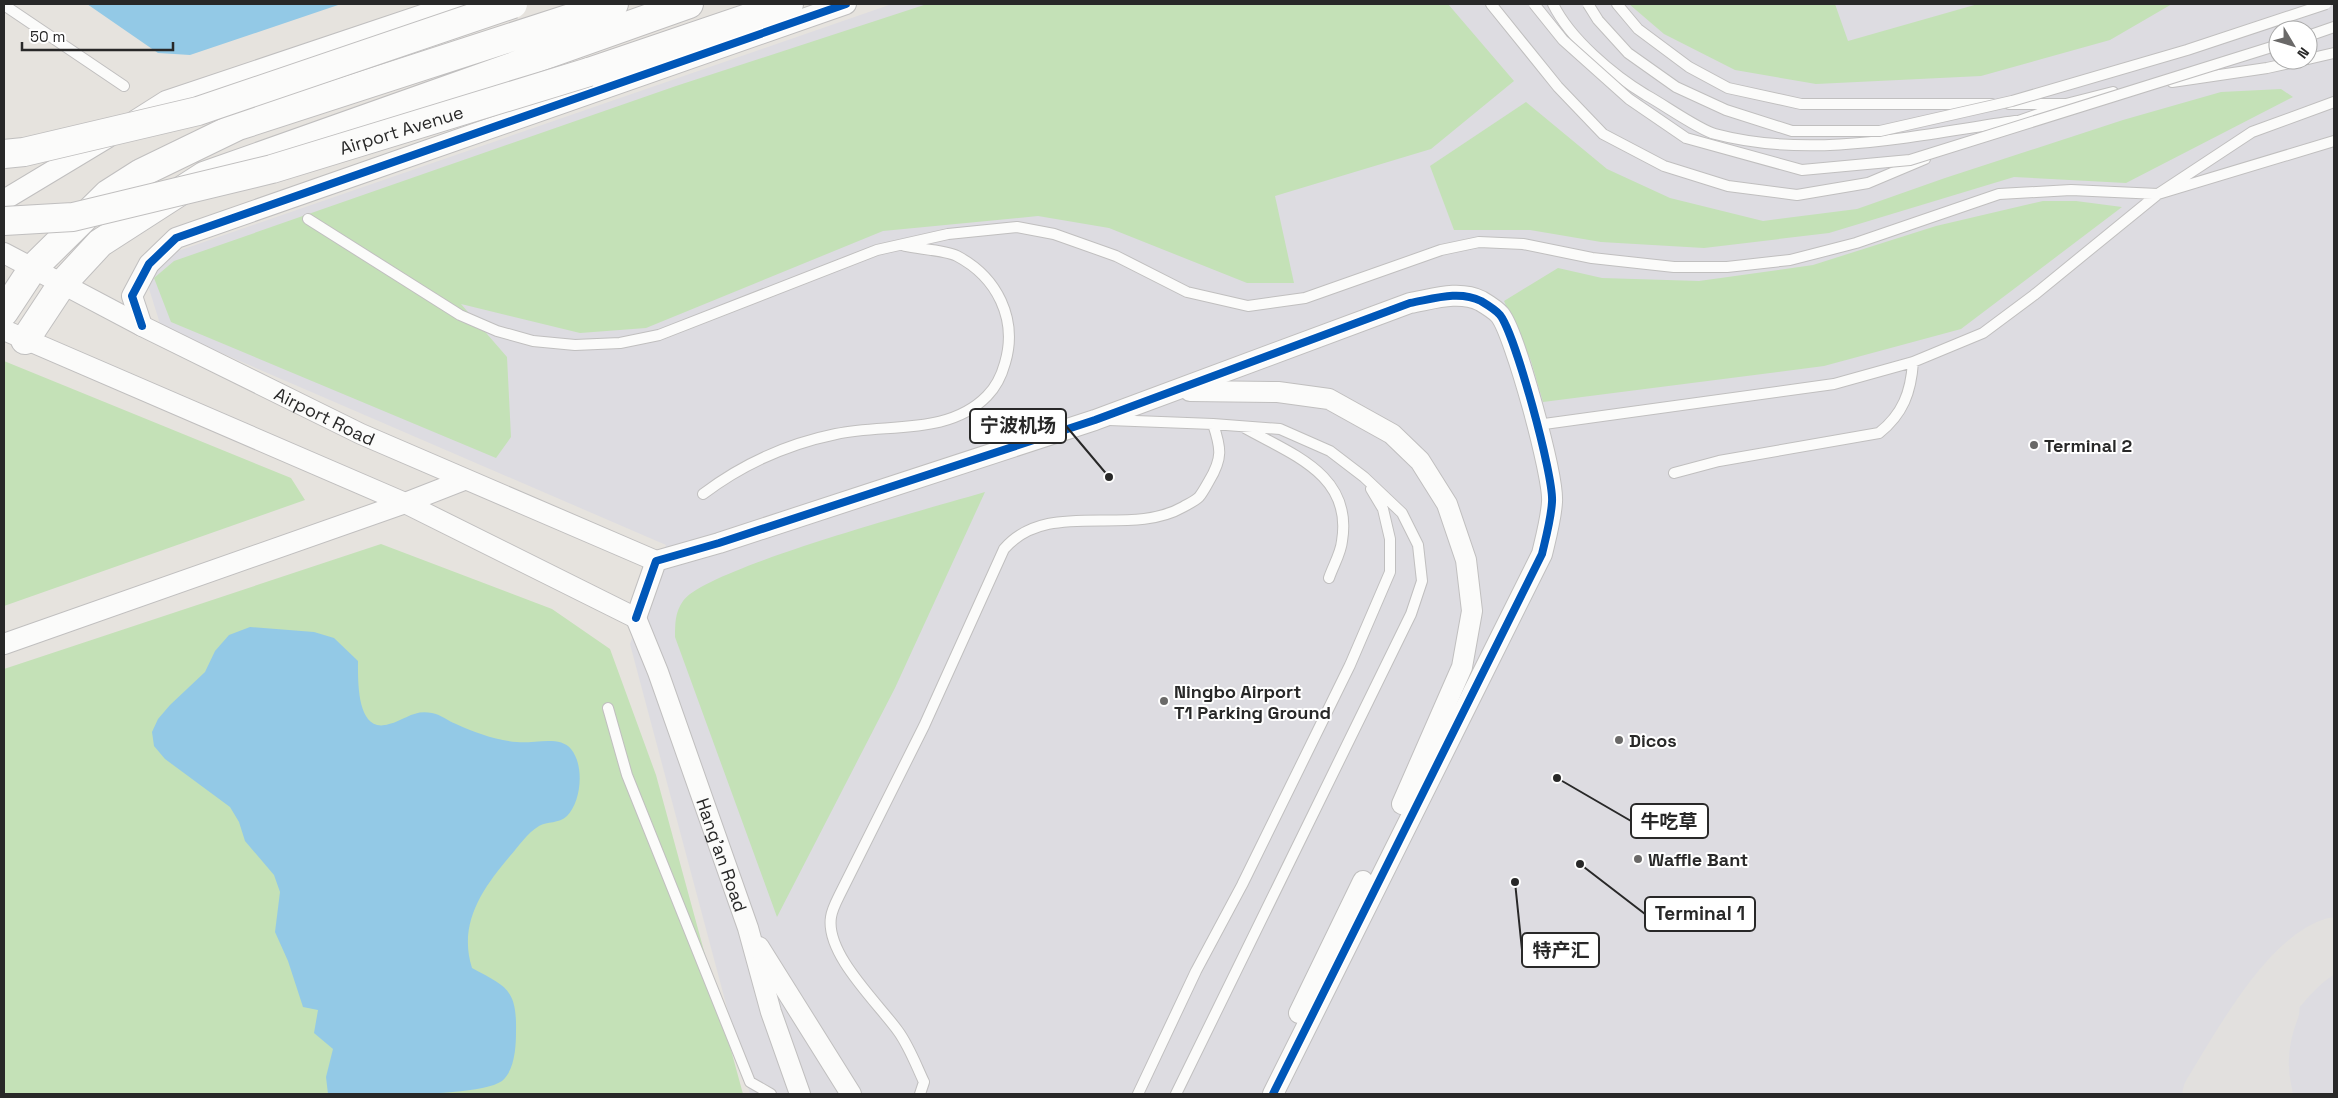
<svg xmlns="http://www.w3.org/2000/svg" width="2338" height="1098" viewBox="0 0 2338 1098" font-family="'Space Grotesk','Noto Sans SC',sans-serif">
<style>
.airport{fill:#dddce1;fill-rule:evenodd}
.green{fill:#c4e1b7}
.water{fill:#93c9e6}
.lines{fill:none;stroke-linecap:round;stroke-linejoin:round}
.taxiway{stroke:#e2e0de;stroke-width:55}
.lane-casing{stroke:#c0bfbf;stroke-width:12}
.street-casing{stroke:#c0bfbf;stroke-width:22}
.secondary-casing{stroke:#c0bfbf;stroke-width:30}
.lane{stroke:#fbfbfa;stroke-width:10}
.street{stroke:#fbfbfa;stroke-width:20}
.secondary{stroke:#fbfbfa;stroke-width:28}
.lane-bridge-casing{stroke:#c0bfbf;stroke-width:12;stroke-linecap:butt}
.secondary-bridge-casing{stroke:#c0bfbf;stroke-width:30;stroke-linecap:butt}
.lane-bridge{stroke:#fbfbfa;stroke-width:10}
.secondary-bridge{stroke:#fbfbfa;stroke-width:28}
.cycleway-casing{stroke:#fff;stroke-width:11}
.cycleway{stroke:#0057b8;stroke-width:8}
.poi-dot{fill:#6a6968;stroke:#fff;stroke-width:2}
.labels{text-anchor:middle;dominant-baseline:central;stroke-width:4;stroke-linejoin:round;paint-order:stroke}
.street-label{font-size:18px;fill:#282828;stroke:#fff}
.poi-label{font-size:18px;font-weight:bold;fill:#282828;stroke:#fff;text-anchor:start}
.leader{fill:none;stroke:#282828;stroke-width:2}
.callout-dot{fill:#282828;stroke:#fff;stroke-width:2}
.callout{fill:#fff;stroke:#282828;stroke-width:2}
.callout-label{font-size:19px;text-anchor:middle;font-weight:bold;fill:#282828}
</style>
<rect width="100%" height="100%" fill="#e6e3de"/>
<!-- airport -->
<path class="airport" d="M892,4H2334V1094H750L630,644L666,545L161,327L146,279L175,252ZM2278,30H2308V60H2278Z"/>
<!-- green -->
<path class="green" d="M927,4H1448L1514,81L1431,149L1275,196L1294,283H1247L1109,228L1038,216L883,231L646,328L580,333L461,304L507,357L511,437L496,458L171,322L154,278L174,261L676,86Z
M1629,4H1835L1848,41L1978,4H2172L2110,40L1981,76L1816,84L1735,70L1664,34Z
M2281,89L2293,97L2126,183L2014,177L1829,233L1704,248L1601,242L1530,230H1454L1430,166L1526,102L1607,169L1670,198L1763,221L1857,209L1945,178L2123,120L2221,92Z
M2043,201H2076L2122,207L1961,329L1824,366L1543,402L1531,361L1504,301L1558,268L1602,278L1699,281L1813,265L1936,226Z
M4,361L291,478L305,500L4,606Z
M985,492L895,688L777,917L675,637C675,624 675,612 683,601C705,568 935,507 985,492Z
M381,544L552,609L610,649L656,775L743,1094H4V669Z"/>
<!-- water -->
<path class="water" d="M87,4H341L190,55L158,53Z
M250,627L314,632L334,638L358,661C358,679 356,735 389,724C405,720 414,709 432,713C440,714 448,721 456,724C476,733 495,740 517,742C533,744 560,735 571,749C585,766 581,802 567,816C559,824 547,821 539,826C527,833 519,846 510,856C482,889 458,924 472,968C505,986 517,988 516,1031C516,1046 515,1070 502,1081C477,1098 364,1094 328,1094L326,1077L333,1049L314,1033L318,1010L303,1007L288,961L275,932L280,892L274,875L245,841L239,822L230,807L165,759L154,746L152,732L158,719L170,705L205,672L215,651L229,635Z"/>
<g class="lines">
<!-- taxiway -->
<path class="taxiway" d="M2210,1094C2236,1052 2286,959 2334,945
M2265,1094C2258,1065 2261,1037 2272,1009"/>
<defs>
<path id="lane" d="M1491,4L1558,87L1603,134L1664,166L1728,186L1797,195L1868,183L1925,159
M1553,4C1570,39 1613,75 1646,95C1663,104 1699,130 1715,134C1813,160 1917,135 2015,121
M1617,4L1638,29L1689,67L1728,88L1801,104H1992
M4,5L124,86
M2308,36L2334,27
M2308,59L2334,53
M2172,82L2267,68L2303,60
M2009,104H2066L2113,92
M2010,124L2058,107
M308,219L460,315L497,331L533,341L575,345L620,343L659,335L877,250L948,234L1017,227L1054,234L1116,256L1187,292L1248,306L1305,298L1441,250L1479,242L1523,244L1592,258L1674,267H1727L1790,260L1856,243L1999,194L2071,190L2158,194L2334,141
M1109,420L1213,424L1280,429L1330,451L1364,477L1402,513L1418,545L1422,581L1411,614L1176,1094
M1537,425L1834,384L1913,362L1983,333L2034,295L2158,194L2252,132L2334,102
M1245,428C1293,455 1353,475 1342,541C1341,553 1333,566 1329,578
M1674,473L1719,461L1879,433C1903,414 1911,392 1913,362
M703,494C744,463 787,444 836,434C886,423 948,436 987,396C996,387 1002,374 1005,363C1018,319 997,277 957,256C945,250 918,249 905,246
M608,708L627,775L750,1082L771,1094
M920,1094L924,1082C916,1065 909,1046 898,1031C878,1003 825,954 831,917C832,910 836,902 839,896L924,726L1004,549C1048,498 1129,538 1183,507C1188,504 1195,501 1199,497C1203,492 1206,486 1209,481C1223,458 1221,448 1213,424
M1138,1094L1196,971L1242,885L1350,665L1390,572V539L1383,509L1371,489"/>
<g id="street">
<path d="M136,120L166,101L455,4"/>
<path d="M4,200L107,138"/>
<path id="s1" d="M4,253L142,326L361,434L656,561"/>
<path d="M142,326L132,296L149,264L176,238L846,4"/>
<path d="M4,330L405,503L636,618"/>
<path d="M1190,391L1278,392L1329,399L1392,434L1420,461L1447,504L1466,560L1472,611L1462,667L1402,804"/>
<path d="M636,618L656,561L719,543L1095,420L1410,303C1433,299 1459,290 1481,301C1486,304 1496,310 1500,315C1515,334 1554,476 1552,502C1551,519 1546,537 1542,554L1273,1094"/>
<path id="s2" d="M636,618L658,672L748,928L771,1012L800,1094"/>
<path d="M4,644L405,503L464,480"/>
<path d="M759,947L851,1094"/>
<path d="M1299,1013L1363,881"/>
</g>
<path id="secondary" d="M589,72L789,4
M4,312L33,268L108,194L141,173L238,126L614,4
M25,340L62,284L100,243L204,176L689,4"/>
</defs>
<!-- lane casing -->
<use href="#lane" class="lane-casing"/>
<!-- street casing -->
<use href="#street" class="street-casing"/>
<!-- secondary casing -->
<use href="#secondary" class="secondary-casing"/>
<!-- lane -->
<use href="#lane" class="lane"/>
<!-- street -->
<use href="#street" class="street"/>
<!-- secondary -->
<use href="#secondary" class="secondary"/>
<defs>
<path id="lane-bridge" d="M1534,4L1563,40L1629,99L1686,138L1802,170L1910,160L2278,45
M1588,4L1598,20L1628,53L1676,87L1726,110L1792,131H1880L2012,101L2187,50L2326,4"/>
<g id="secondary-bridge">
<path d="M4,154L24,152L198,111L513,4"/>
<path id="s3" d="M4,221L73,217L272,169L589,72"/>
</g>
</defs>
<!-- lane-bridge casing -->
<use href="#lane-bridge" class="lane-bridge-casing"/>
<!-- secondary-bridge casing -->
<use href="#secondary-bridge" class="secondary-bridge-casing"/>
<!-- lane-bridge -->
<use href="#lane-bridge" class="lane-bridge"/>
<!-- secondary-bridge -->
<use href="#secondary-bridge" class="secondary-bridge"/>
<defs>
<path id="cycleway" d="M142,326L132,296L149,264L176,238L846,4
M636,618L656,561L719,543L1095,420L1410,303C1433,299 1459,290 1481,301C1486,304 1496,310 1500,315C1515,334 1554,476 1552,502C1551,519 1546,537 1542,554L1273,1094"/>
</defs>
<!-- cycleway casing -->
<use href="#cycleway" class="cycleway-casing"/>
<!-- cycleway -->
<use href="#cycleway" class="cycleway"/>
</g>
<!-- markers -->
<g class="poi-dot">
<circle cx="2034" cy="445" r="5"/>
<circle cx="1164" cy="701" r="5"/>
<circle cx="1619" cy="740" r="5"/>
<circle cx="1638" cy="859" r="5"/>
</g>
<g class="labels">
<!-- street labels -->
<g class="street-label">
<text stroke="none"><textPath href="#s3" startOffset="409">Airport Avenue</textPath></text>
<text stroke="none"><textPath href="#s1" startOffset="360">Airport Road</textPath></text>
<text stroke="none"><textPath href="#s2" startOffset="252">Hang'an Road</textPath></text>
</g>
<!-- poi labels -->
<g class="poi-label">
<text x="2044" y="445">Terminal 2</text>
<text x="1174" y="691">Ningbo Airport<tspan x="1174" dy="21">T1 Parking Ground</tspan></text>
<text x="1629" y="740">Dicos</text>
<text x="1648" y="859">Waffle Bant</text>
</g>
</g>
<!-- callouts -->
<path class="leader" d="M1109 477L1066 426M1557 778L1631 821M1580 864L1645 914M1515 882L1522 950"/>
<g class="callout-dot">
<circle cx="1109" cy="477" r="5"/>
<circle cx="1557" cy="778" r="5"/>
<circle cx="1580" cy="864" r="5"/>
<circle cx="1515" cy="882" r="5"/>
</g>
<g class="callout">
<rect x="970" y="409" width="96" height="34" rx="5"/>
<rect x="1631" y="804" width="77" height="34" rx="5"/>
<rect x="1645" y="897" width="110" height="34" rx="5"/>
<rect x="1522" y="933" width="77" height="34" rx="5"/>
</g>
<g class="callout-label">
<text x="1018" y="432">宁波机场</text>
<text x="1669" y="828">牛吃草</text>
<text x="1700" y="920">Terminal 1</text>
<text x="1561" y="957">特产汇</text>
</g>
<!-- border -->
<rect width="2338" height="1098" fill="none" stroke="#282828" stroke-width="10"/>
<!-- north arrow -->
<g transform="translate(2293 45) rotate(128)"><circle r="24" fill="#ffffff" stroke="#a9a9a9"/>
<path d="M0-4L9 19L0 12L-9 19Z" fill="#6a6968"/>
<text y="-8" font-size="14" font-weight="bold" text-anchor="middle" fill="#282828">N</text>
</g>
<!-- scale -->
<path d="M22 42v8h151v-8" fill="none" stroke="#282828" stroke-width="2.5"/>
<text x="30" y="42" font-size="15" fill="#282828" stroke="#ffffff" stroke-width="4" paint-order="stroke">50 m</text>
</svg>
